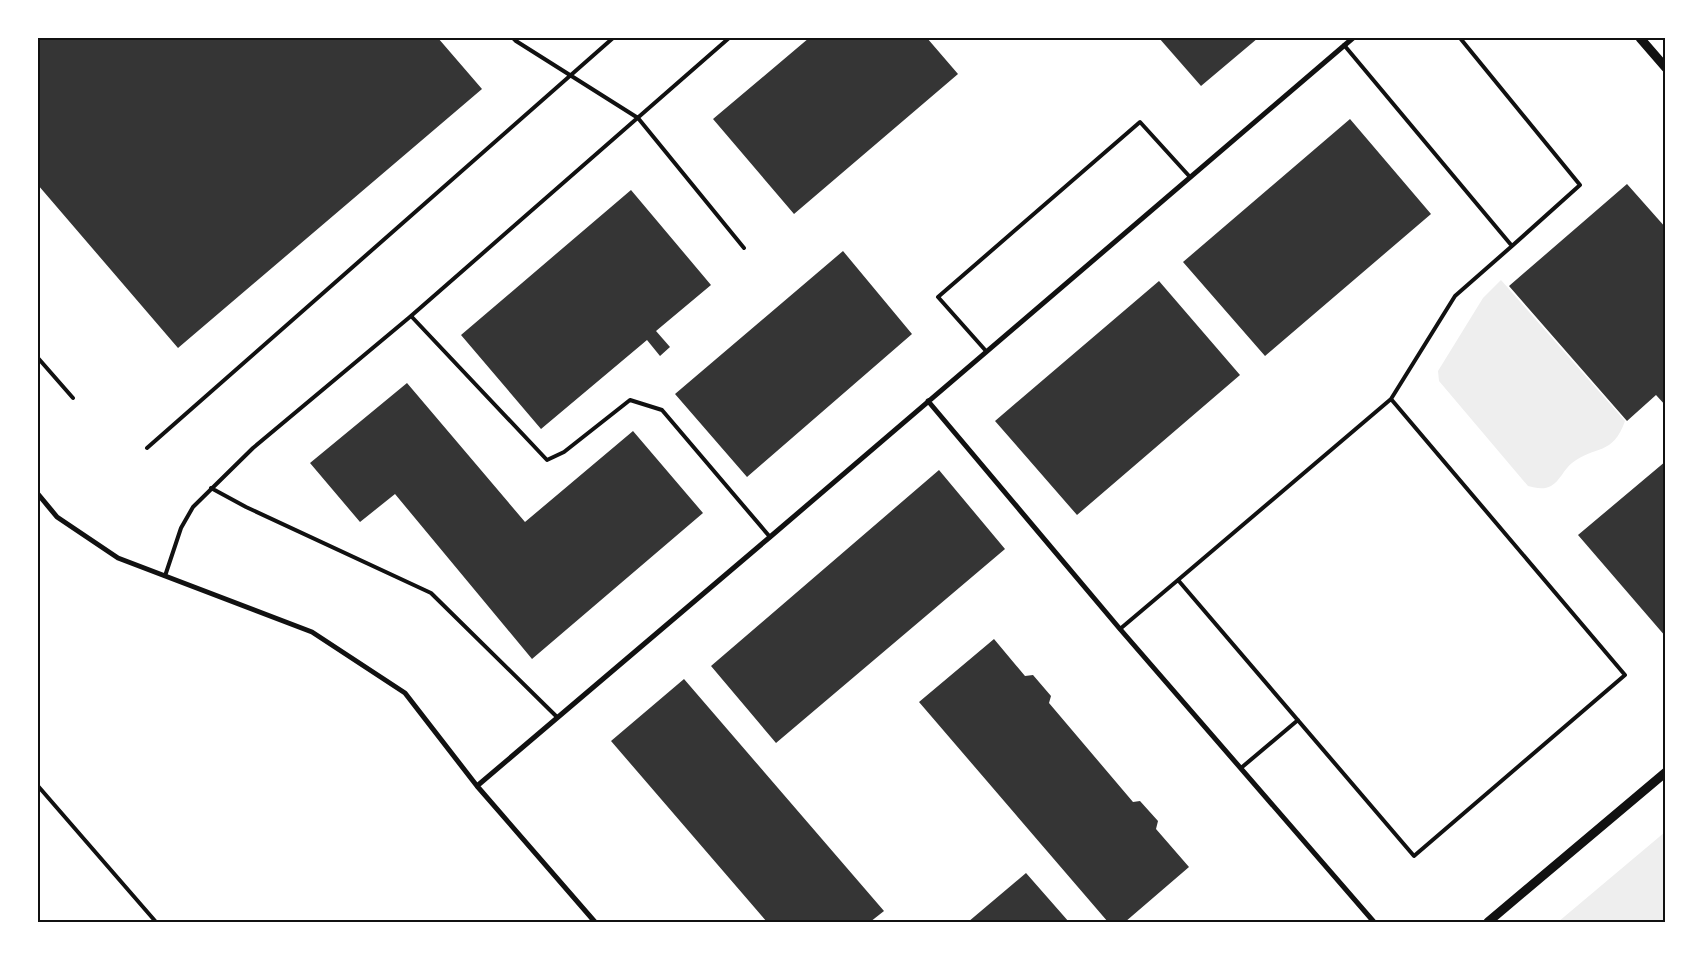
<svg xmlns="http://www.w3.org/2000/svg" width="1703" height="960" viewBox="0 0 1703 960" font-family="'Golos Text',sans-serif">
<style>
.green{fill:#eee}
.building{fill:#353535}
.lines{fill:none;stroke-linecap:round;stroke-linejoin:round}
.service{stroke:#111;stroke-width:4}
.minor{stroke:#111;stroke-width:5}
.tertiary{stroke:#111;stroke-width:9}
.neatline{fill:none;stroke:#111;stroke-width:2}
</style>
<rect width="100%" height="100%" fill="#fff"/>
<!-- green -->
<path class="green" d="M1501,280L1625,421C1613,456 1595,445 1572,463C1564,469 1560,481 1551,486C1544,490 1535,488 1528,486L1439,381L1438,371L1483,298Z
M1665,832V922H1558Z"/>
<!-- building -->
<path class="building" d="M38,38H438L482,89L178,348L38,185Z
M809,38H927L958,74L794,214L713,119Z
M1159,38H1258L1201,86Z
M1350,119L1431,214L1265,356L1183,262Z
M1627,184L1666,228V406L1656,395L1627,421L1509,286Z
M631,190L711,285L656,331L670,347L660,356L647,340L541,429L461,335Z
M843,251L912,334L747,477L675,394Z
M1159,281L1240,375L1077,515L995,421Z
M407,383L525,522L633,431L703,513L532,659L395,494L360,522L310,463Z
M1666,461V637L1578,535Z
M939,470L1005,549L776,743L711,666Z
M994,639L1025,676L1033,675L1051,696L1049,703L1133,802L1140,801L1158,821L1156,829L1189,867L1125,922H1108L919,702Z
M684,679L884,911L870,922H767L611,741Z
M1026,873L1069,922H968Z"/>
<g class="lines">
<!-- service -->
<path class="service" d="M513,38L516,41L638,118L744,248
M1460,38L1580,185L1512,246
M411,316L547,460L564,452L630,400L662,410L770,537
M986,351L938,297L1140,122L1190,177
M38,358L73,398
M147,448L613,38
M211,488L246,507L431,593L557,717
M165,576L181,528L193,507L253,448L411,316L729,38
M1178,580L1391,399
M1120,629L1178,580L1414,856L1625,675L1391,399L1455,296L1512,246L1344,45
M1241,768L1298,720
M38,786L156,922"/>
<!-- minor -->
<path class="minor" d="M928,401L1120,629L1374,922
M38,494L57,517L118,558L312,632L405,693L477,786L595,922
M477,786L770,537L1353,38"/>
<!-- tertiary -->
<path class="tertiary" d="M1640,38L1666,68
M1488,922L1666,772"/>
</g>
<!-- border -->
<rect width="1703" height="960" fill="none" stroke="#ffffff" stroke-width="78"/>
<rect x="39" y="39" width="1625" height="882" class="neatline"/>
</svg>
